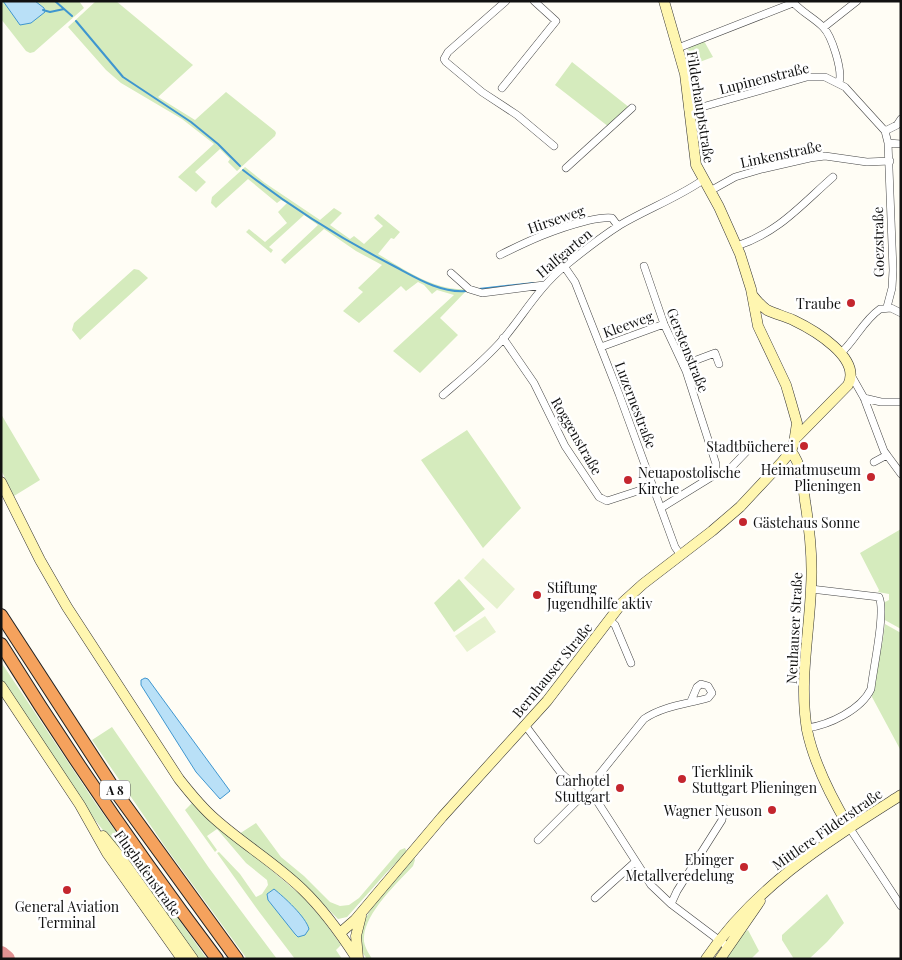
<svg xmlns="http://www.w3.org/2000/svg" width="902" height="960" viewBox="0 0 902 960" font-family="'Playfair Display',serif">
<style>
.green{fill:#d5ebbd}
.pitch{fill:#e6f2cf}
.water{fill:#b9e0f7;stroke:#3f96cf}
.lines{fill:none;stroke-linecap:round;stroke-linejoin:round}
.stream{stroke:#3f96cf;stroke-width:2}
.taxiway{stroke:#e29292;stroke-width:16}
.minor-casing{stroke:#444;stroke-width:8}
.secondary-casing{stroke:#333;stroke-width:11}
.motorway-casing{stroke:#222;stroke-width:14}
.minor{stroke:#fff;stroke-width:7}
.secondary{stroke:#fff6b0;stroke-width:10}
.motorway{stroke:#f5a25d;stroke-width:12}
.poi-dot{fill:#c4262e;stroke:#fff;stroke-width:2}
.labels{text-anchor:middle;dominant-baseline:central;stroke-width:5;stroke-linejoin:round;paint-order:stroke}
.shield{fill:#fff;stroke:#585858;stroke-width:1}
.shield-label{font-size:12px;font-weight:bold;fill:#111}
.street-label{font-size:14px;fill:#111;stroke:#fff}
.poi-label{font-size:14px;fill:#111;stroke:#fff;text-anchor:end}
</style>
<rect width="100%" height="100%" fill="#fffdf5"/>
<!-- green -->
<path class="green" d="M1,1H79L84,8L34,52L30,53L26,51L1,19Z
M96,1H116L193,65L158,97L195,120L226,92L275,131L276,133L275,136L237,171L228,162L230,159L220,149L195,172L206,182L196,192L178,177L214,144L182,119L121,83L106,70L68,27Z
M704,41L713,57L689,66L686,51L690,47Z
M572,62L630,108L609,127L555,85Z
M245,167L265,183L320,220L334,208L342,213L330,225L350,239L354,236L364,244L383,226L374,218L378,214L400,232L394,239L391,238L378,254C405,270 436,292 468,289L440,318L458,335L420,373L393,351L454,295L437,290L432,294L424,285L418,282L406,291L401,286L359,323L343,311L363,292L358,288L382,265L356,251L324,229L285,264L281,260L318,225L304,215L269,247L273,250L271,253L246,232L249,229L265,242L287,223L278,212L287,203L281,200L277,203L248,179L216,208L211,203L212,197Z
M134,269L139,270L148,278L80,340L72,330L74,323Z
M1,414L40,480L14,496L1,470Z
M467,430L521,508L483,548L421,460Z
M901,529V629L883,619L885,602L889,600V594L878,592L879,590L860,553Z
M459,579L485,609L454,632L434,603Z
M885,624L901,633V751L872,697L876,656L882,645Z
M1,662L96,804L207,959H197L124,857L95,820L73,789L1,680Z
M112,727L209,868L277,959H247L166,848L92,740Z
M194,801L237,841L303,897L323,920L341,945L336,950L342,959H295L260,913L217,853L219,852L240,874L256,897L262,894L268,885L267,880L246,863L217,829L207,836L217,850L215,852L185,810Z
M256,823L281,857L304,876L330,902L340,906L349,905L359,898L400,850L405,848L407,852L386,873L347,917L338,919L295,876L239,834Z
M414,857L415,860L413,866C398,882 365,913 364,937C363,945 368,952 372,959H367C363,953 359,949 359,941C356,918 399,875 414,857Z
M827,894L844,923L827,942L809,959H794L782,940V935Z
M748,930L759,951L751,959H724L739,937Z"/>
<!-- pitch -->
<path class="pitch" d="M483,558L515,589L497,609L464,578Z
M485,616L496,632L467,652L455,636Z"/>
<!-- water -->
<path class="water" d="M3,1H35L44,8L45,12L31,23L20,25Z
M145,678L148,679L230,791L220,799L196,772L141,685V680Z
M274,889C284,897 306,917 309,929L305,935L298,937L295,934L268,900L267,894Z"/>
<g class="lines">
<!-- stream -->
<path class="stream" d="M55,1L72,16
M43,10L50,12L64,9
M76,21L123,77L191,122L218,144L240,166
M243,170C289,206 340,238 392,265C415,277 439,293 466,291
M479,289L534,283"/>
<!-- taxiway -->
<path class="taxiway" d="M1,954L7,959"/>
<defs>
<path id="minor" d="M506,1L448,52L444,59L446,62L482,92L517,115L554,146
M792,1C801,12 813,17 823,27C832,36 843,71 839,83
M824,27L857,1
M678,48L793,3
M502,88L556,21L534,1
M688,109H695L807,77H825L845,87L885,131L888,143L893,270L892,288L887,307
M885,131L897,125L901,119
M888,143L901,144
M566,168L632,108
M710,191L735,177L762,169L810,158L825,156L867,162L890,161
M737,246C779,232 801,205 833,177
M500,255C528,241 554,229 586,221C595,219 603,217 612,218L618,226
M564,266L575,282L619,394L675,547L680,554
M644,266L664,324L686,371L716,464L715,472L713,476L661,508
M451,273L469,289L482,293L544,285
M503,338L534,383L565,446L599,497L607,501L653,486
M601,347L664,324
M841,353C856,339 863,321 880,309L891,308L901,313
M683,365L715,353L719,364
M851,375L864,398L884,451L887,455L874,462
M443,395C464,377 486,359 504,338C524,314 540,286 565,266C582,252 601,237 620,225C647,209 677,198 703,180
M864,398L881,402H901
M887,455L901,474
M715,472L726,473L746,452
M610,620L615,625L631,663
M525,725L561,773C572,784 585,791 597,801L651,885L671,904L728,947
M807,728C829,725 861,710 871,689C873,669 886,612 879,597L811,589
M849,827L901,906
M538,840L582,796L644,719C663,706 687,704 708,698L712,693L708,686L701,684L697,687L691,701
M595,898L635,862
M671,904L677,891L722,820L724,808"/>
<path id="secondary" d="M753,296C757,301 761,306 767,310C775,314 784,316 793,320C814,330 862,358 848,385L796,438
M791,451C802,466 803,483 805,501C810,531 813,559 811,589C809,636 799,682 807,730C814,764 831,797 849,827
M1,482L40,560L67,607L179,779C190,793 201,807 215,819C243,844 275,863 302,889C324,910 341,934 357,959
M1,686L80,805L107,853L182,959
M103,836L121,858L193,959
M340,933L355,920L442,817L547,701L622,603L643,584L712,531L740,507L782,462L791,451L794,443L797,423L791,402L786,385L758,326L751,289L740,254L719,207L696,165L685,74L664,1
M358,958L356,936L361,916
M706,959C756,885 827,842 901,795
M720,959L760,901"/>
<path id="motorway" d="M1,615L118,795L237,959
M1,644C68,752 140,857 217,959"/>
</defs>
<!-- minor casing -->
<use href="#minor" class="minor-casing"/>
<!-- secondary casing -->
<use href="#secondary" class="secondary-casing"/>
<!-- motorway casing -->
<use href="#motorway" class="motorway-casing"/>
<!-- minor -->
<use href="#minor" class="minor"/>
<!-- secondary -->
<use href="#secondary" class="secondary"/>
<!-- motorway -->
<use href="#motorway" class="motorway"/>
</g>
<!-- markers -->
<g class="poi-dot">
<circle cx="851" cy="303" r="5"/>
<circle cx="804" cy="446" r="5"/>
<circle cx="871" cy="477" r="5"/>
<circle cx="628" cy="480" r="5"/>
<circle cx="743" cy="522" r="5"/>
<circle cx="537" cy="595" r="5"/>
<circle cx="682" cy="779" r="5"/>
<circle cx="620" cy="788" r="5"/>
<circle cx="772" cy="810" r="5"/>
<circle cx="744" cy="867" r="5"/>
<circle cx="67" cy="890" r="5"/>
</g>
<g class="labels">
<!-- shield labels -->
<rect class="shield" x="100" y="780.5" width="30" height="19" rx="4"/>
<g class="shield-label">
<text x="115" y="790">A 8</text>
</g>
<!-- street labels -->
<g class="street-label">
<text transform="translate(764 78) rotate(-14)">Lupinenstraße</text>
<text transform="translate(701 107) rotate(81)">Filderhauptstraße</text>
<text transform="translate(781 154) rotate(-12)">Linkenstraße</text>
<text transform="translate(556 219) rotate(-19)">Hirseweg</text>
<text transform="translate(878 242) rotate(-91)">Goezstraße</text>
<text transform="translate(564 253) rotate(-40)">Halfgarten</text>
<text transform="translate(628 324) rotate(-20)">Kleeweg</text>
<text transform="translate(688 350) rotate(68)">Gerstenstraße</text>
<text transform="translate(636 405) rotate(69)">Luzernestraße</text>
<text transform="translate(577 436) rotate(60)">Roggenstraße</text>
<text transform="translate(794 628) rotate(-87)">Neuhauser Straße</text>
<text transform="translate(552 670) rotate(-51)">Bernhauser Straße</text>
<text transform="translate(827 829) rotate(-35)">Mittlere Filderstraße</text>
<text transform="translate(148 873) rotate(54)">Flughafenstraße</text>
</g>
<!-- poi labels -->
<g class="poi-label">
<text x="841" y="303">Traube</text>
<text x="794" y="446">Stadtbücherei</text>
<text x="861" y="469">Heimatmuseum<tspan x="861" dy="16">Plieningen</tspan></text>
<text x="638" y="472" text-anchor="start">Neuapostolische<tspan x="638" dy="16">Kirche</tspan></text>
<text x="753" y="522" text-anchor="start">Gästehaus Sonne</text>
<text x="547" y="587" text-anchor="start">Stiftung<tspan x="547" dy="16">Jugendhilfe aktiv</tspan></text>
<text x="692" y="771" text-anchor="start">Tierklinik<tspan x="692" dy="16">Stuttgart Plieningen</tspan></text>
<text x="610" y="780">Carhotel<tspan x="610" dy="16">Stuttgart</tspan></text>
<text x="762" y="810">Wagner Neuson</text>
<text x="734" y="859">Ebinger<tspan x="734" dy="16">Metallveredelung</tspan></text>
<text x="67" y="906" text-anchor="middle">General Aviation<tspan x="67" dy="16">Terminal</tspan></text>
</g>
</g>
<!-- border -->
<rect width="902" height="960" fill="none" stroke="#111111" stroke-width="5"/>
</svg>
